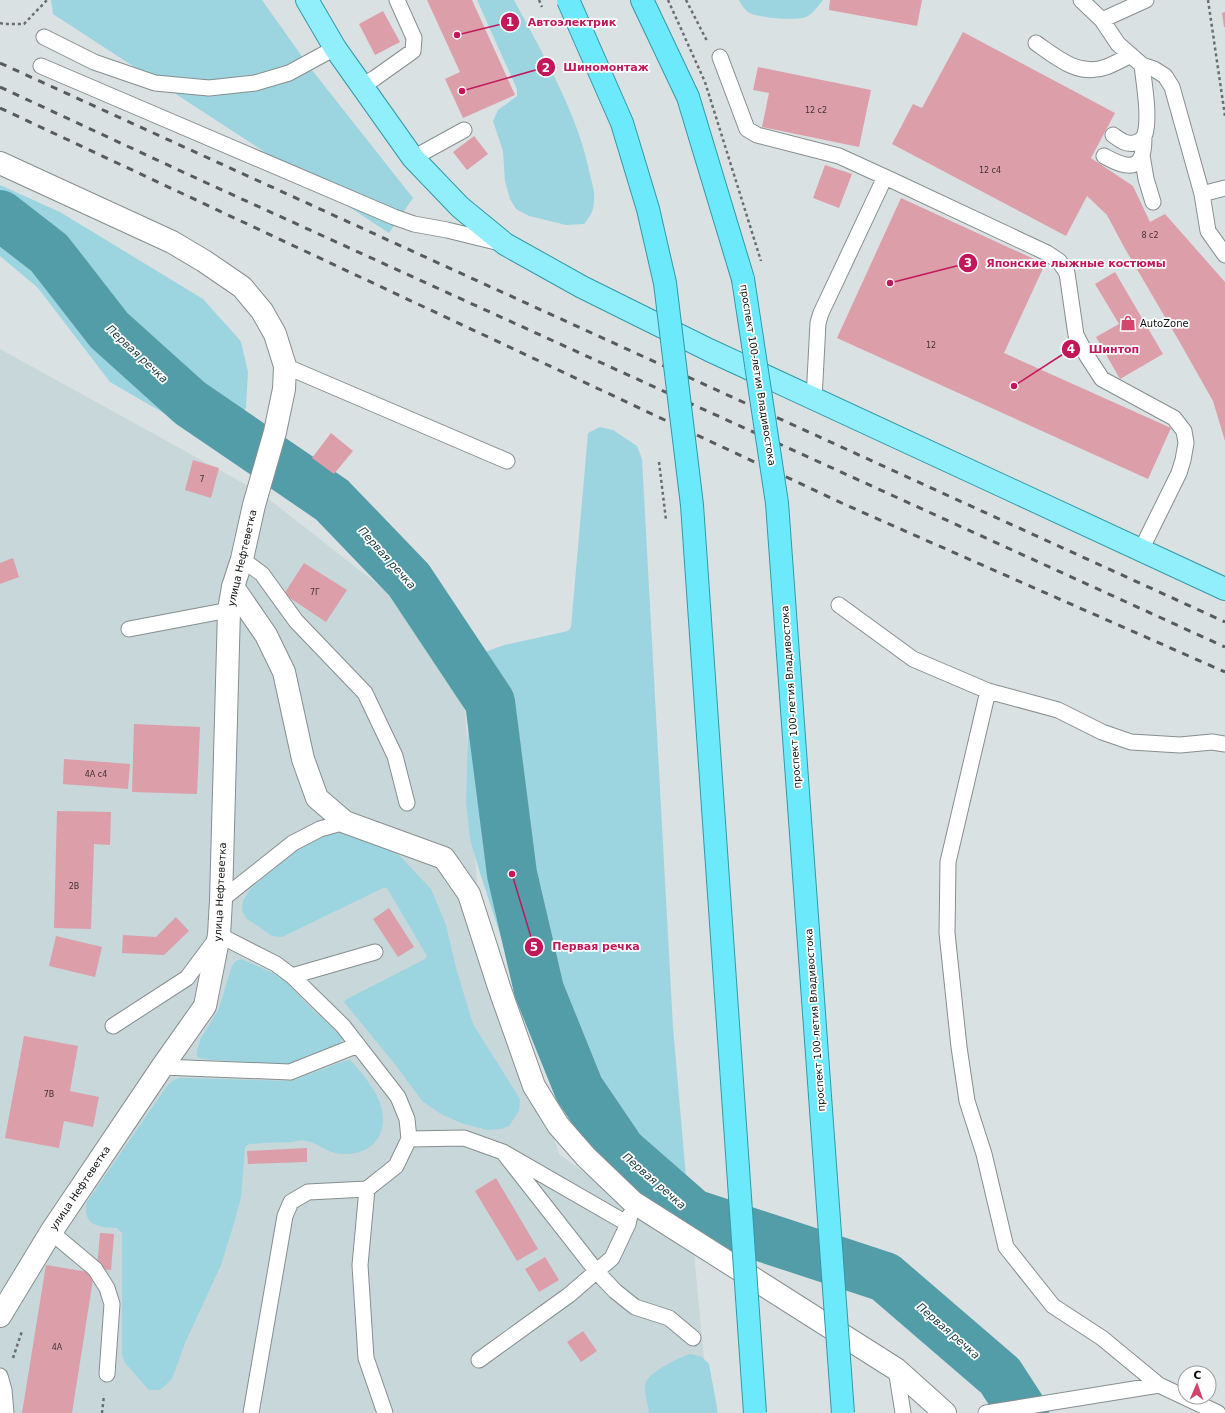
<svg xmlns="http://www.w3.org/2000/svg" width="1225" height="1413" viewBox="0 0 1225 1413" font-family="'DejaVu Sans',sans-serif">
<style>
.built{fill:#c7d7da}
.green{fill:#9cd5df}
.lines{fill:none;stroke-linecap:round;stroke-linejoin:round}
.river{stroke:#539da8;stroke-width:50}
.building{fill:#dc9ea9}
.service-casing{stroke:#878e8f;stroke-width:17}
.minor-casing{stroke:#878e8f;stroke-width:24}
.tertiary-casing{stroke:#878e8f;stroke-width:24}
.primary-casing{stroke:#3399a8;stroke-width:24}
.trunk-casing{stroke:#3399a8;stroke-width:24}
.path{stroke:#6a6e70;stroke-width:2.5;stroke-dasharray:3 3;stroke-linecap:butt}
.service{stroke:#fff;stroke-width:15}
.minor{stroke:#fff;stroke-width:22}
.tertiary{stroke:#fff;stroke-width:22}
.primary{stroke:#91effc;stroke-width:22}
.trunk{stroke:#6ceafb;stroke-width:22}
.rail{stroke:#575b5c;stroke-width:3;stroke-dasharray:7 7;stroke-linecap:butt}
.trunk-bridge-casing{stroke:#3399a8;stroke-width:24;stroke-linecap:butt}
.path-bridge{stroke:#6a6e70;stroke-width:2.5;stroke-dasharray:3 3;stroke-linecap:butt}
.trunk-bridge{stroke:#6ceafb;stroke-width:22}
.labels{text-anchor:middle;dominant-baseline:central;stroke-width:3.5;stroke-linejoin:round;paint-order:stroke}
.number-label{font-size:8px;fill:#403236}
.poi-label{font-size:10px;fill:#0c0e0f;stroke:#fff;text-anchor:start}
.street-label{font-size:10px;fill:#0c0e0f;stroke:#fff}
.water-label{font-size:11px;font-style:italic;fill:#13383d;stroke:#fff}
.leader{fill:none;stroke:#c2185b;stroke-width:1.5}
.callout-dot{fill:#c2185b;stroke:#fff;stroke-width:1.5}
.mark-label{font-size:12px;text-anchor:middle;font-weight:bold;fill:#fff}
.callout-label{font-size:11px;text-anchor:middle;font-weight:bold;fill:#c2185b;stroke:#fff;stroke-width:3.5;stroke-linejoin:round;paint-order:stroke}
</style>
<rect width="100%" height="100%" fill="#dae1e3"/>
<!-- built -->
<path class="built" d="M0,349L261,493L409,609L465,711L478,897L559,1154L694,1253L709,1413H0Z"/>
<!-- green -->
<path class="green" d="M51,0H262L308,65L413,198L389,233L53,14Z
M477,0H514C543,54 579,116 590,175C592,183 595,192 594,199C594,211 591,215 584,224L566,225L529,216L516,209L510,199L505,181L503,151L493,121L498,110L517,96V89Z
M739,0H823C818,6 813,14 806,17C797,21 755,18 748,12C744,9 741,4 739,0Z
M0,185L60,212L203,299L238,338L241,342L248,372L246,408L223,435L200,434L110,382L38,288L0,256Z
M600,427L613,430L637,446L642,459L673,1027L687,1189L685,1198L678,1203L659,1198L638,1185L588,1137L556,1097L546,1061L516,983L480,873L470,839L466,802L469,701L470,689L476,665L485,652L504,645L568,631L571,627L588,433Z
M346,832L377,844L398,854L431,889L446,925L456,968L473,1024L520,1099L519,1111L509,1126L501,1129L487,1130L461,1123L441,1114L422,1101L398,1068L344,1002L347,999L425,959L427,956L387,888H383L282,937L272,936L246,918L242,911L243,901L251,888L296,851L324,835Z
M241,959L271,972L286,982L309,1006L340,1035L342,1040L341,1044L290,1064L284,1065L203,1059L197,1057V1051L201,1038L218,1011L232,966L236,961Z
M350,1060C359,1069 370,1083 376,1094C392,1123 380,1155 344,1154C327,1154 319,1143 307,1141C302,1140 296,1141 292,1142C277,1142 263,1143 249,1144L245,1147L241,1197L234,1223L221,1265L185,1343L172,1379L160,1390H149L125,1363L122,1355V1233L117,1228C99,1227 82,1226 87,1202L163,1092L169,1084L174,1080L180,1078L289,1081L297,1079L344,1061Z
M691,1354L702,1357L709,1364L718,1413H649C648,1404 643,1391 646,1382C650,1372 681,1356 691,1354Z"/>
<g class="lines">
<!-- river -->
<path class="river" d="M0,215L49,253L109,330L190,403L332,500L409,580L490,702L512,874L539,990L579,1089L621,1151L693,1214L885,1277L1000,1376L1024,1413"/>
</g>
<!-- building -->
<path class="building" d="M427,0H472L515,95L463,118L445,79L460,72Z
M830,0H922L917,26L829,10Z
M383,11L400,42L375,55L359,24Z
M1225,12V27H1224L1222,13Z
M963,32L1115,113L1091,158L1133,186L1150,222L1165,214L1225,282V441L1213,401L1179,341L1124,247L1107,215L1087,196L1066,236L892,144L913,104L922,108Z
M758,67L871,90L859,147L762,127L769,93L753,90Z
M474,136L488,154L467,170L453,152Z
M825,165L852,174L839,208L813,198Z
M901,198L1045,264L1004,353L1171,428L1148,479L837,338Z
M1115,272L1163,354L1120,379L1096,337L1119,324L1095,284Z
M331,433L353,451L334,474L312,458Z
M193,460L219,468L211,498L185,490Z
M13,558L19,577L0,584V563Z
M304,563L347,590L326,622L284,594Z
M134,724L200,727L197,794L132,792Z
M64,759L130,764L128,789L63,784Z
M57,811L111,812L110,845L94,844L91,929L54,928Z
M389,908L414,947L398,957L373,919Z
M176,917L189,931L164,955L122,953L123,935L156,937Z
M56,936L102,947L95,977L49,966Z
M24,1036L78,1046L70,1091L99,1097L93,1127L64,1121L59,1148L5,1138Z
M307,1148V1162L248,1164L247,1151Z
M496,1178L538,1249L517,1261L475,1191Z
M100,1233L114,1234L111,1270L97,1269Z
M545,1257L559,1280L539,1292L525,1269Z
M46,1265L94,1273L72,1413H22Z
M583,1331L597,1351L581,1362L567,1342Z"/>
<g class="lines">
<defs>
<path id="service" d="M1081,0L1102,20L1118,44L1142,65L1154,69L1165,76L1172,87L1202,194L1208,231L1225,255
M1102,20L1146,0
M44,37L94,62L155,83L209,88L255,83L289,73L335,48
M1036,43C1057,58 1079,77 1106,67C1114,64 1123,59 1131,55
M720,57L747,129L757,135L839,156L885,177
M41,66L394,217L414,224L447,230L500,243
M362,86L375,78L413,51L414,38L397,0
M1113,135C1116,137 1120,140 1124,142C1131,145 1142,143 1145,134C1150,116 1144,84 1142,65
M1142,155L1146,179L1153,202
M1104,156C1115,162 1136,174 1142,155C1144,149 1144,142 1144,136
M413,158L464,130
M1202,194L1225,188
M285,366L507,461
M814,399L818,323L821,313L885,177L1047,253L1059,261L1067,273L1076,335L1087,356L1102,379L1174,418L1184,431L1186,443L1183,460L1179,473L1141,550
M242,559L262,574L296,621L365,693L395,756L407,803
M839,605L913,659L988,691L1058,710L1102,732L1131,742L1180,745L1212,742L1225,744
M129,629L229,610
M988,691L948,862L947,933L959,1047L967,1101L984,1154L1006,1247L1053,1306L1102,1338L1159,1385
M221,900L293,843L320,829L345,822
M292,976L375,952
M113,1026L187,978L219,935L276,964L292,976L343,1026L398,1097L407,1119L409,1139L396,1166L367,1189L360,1265L366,1358L385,1413
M162,1067L290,1072L358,1045
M409,1139L464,1138L503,1152L628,1224
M503,1152L597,1272L615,1291L635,1307L669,1318L693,1338
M51,1232L95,1269L107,1288L112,1304L107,1374
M479,1360L569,1295L612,1258L628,1224L630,1215
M896,1369L903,1413
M0,1376L4,1390L6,1413
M251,1413L285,1216L291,1202L308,1192L367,1189
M986,1413L1159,1385L1218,1413"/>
<path id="minor" d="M233,587L266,635L284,672L303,759L317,798L345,822L444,858L469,894L499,987L534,1086L558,1125L586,1157L633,1202L896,1369L945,1413"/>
<path id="tertiary" d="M0,163L172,242L204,261L242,287L262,311L275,334L285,366L284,389L275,432L254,505L242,559L233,587L229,610L221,900L219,935L205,1006L162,1067L51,1232L0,1316"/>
<path id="primary" d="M307,0L335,48L413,158L460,207L505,244L582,287L709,350L1225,589"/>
<path id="trunk" d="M642,0L688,97L743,279"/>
</defs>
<!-- service casing -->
<use href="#service" class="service-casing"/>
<!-- minor casing -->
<use href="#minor" class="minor-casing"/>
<!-- tertiary casing -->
<use href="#tertiary" class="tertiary-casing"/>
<!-- primary casing -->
<use href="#primary" class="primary-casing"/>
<!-- trunk casing -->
<use href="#trunk" class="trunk-casing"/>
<!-- path -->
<path class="path" d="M686,0L707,41
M1208,0L1225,116
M0,23L4,24H24L47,0
M13,1358L22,1331
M102,1413L104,1395"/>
<!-- service -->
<use href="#service" class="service"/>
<!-- minor -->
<use href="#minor" class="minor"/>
<!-- tertiary -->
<use href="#tertiary" class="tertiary"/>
<!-- primary -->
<use href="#primary" class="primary"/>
<!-- trunk -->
<use href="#trunk" class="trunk"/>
<!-- rail -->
<path class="rail" d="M0,63L1225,622
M0,87L198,179L1225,647
M0,108L846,505L1225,672"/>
<defs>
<path id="trunk-bridge" d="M568,0L622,123L648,209L665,283L692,505L755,1413
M743,279L777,503L843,1413"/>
</defs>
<!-- trunk-bridge casing -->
<use href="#trunk-bridge" class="trunk-bridge-casing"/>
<!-- path-bridge -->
<path class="path-bridge" d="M539,0L542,7
M668,0L705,82L761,261
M659,462L666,520"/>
<!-- trunk-bridge -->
<use href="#trunk-bridge" class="trunk-bridge"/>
</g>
<!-- icons -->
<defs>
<symbol id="shop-bare" viewBox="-9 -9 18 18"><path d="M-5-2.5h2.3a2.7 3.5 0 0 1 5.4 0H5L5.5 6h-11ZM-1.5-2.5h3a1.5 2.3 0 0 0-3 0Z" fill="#d2446c" stroke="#fff" stroke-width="2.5" paint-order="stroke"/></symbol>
</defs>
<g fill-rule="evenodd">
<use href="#shop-bare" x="1117" y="312" width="22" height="22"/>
</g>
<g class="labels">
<!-- number labels -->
<g class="number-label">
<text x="816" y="110">12 с2</text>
<text x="990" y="170">12 с4</text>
<text x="1150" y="235">8 с2</text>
<text x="931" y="345">12</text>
<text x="202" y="479">7</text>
<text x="315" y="592">7Г</text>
<text x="96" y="774">4А с4</text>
<text x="74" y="886">2В</text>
<text x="49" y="1094">7В</text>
<text x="57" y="1347">4А</text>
</g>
<!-- poi labels -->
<g class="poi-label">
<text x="1140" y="323">AutoZone</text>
</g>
<!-- street labels -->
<g class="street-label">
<text transform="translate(758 375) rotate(81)">проспект 100-летия Владивостока</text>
<text transform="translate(242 558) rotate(-77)">улица Нефтеветка</text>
<text transform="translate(791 697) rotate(-94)">проспект 100-летия Владивостока</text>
<text transform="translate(220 892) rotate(-87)">улица Нефтеветка</text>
<text transform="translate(815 1020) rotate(-94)">проспект 100-летия Владивостока</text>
<text transform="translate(80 1188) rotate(-56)">улица Нефтеветка</text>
</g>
<!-- water labels -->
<g class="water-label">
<text transform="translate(137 354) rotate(43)">Первая речка</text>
<text transform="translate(387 558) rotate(48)">Первая речка</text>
<text transform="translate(654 1181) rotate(41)">Первая речка</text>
<text transform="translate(948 1331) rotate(41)">Первая речка</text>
</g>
</g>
<!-- callouts -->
<path class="leader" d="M457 35L510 22M462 91L546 67M890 283L968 263M1014 386L1071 349M512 874L534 947"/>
<g class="callout-dot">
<circle cx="457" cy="35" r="4"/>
<circle cx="462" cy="91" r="4"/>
<circle cx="890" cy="283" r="4"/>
<circle cx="1014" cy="386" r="4"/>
<circle cx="512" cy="874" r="4"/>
<circle cx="510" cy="22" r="10"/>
<circle cx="546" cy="67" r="10"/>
<circle cx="968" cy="263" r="10"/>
<circle cx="1071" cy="349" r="10"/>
<circle cx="534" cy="947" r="10"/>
</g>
<g class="mark-label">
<text x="510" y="26">1</text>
<text x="546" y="72">2</text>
<text x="968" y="267">3</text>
<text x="1071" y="353">4</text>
<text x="534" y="951">5</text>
</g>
<g class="callout-label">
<text x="572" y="26">Автоэлектрик</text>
<text x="606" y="71">Шиномонтаж</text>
<text x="1076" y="267">Японские лыжные костюмы</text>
<text x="1114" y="353">Шинтоп</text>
<text x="596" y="950">Первая речка</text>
</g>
<!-- north arrow -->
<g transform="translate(1197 1385) rotate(2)"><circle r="19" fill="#ffffff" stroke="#9e9f9f"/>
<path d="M0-3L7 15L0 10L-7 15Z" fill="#d2446c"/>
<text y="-6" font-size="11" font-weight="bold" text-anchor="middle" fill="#0c0e0f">С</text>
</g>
</svg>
